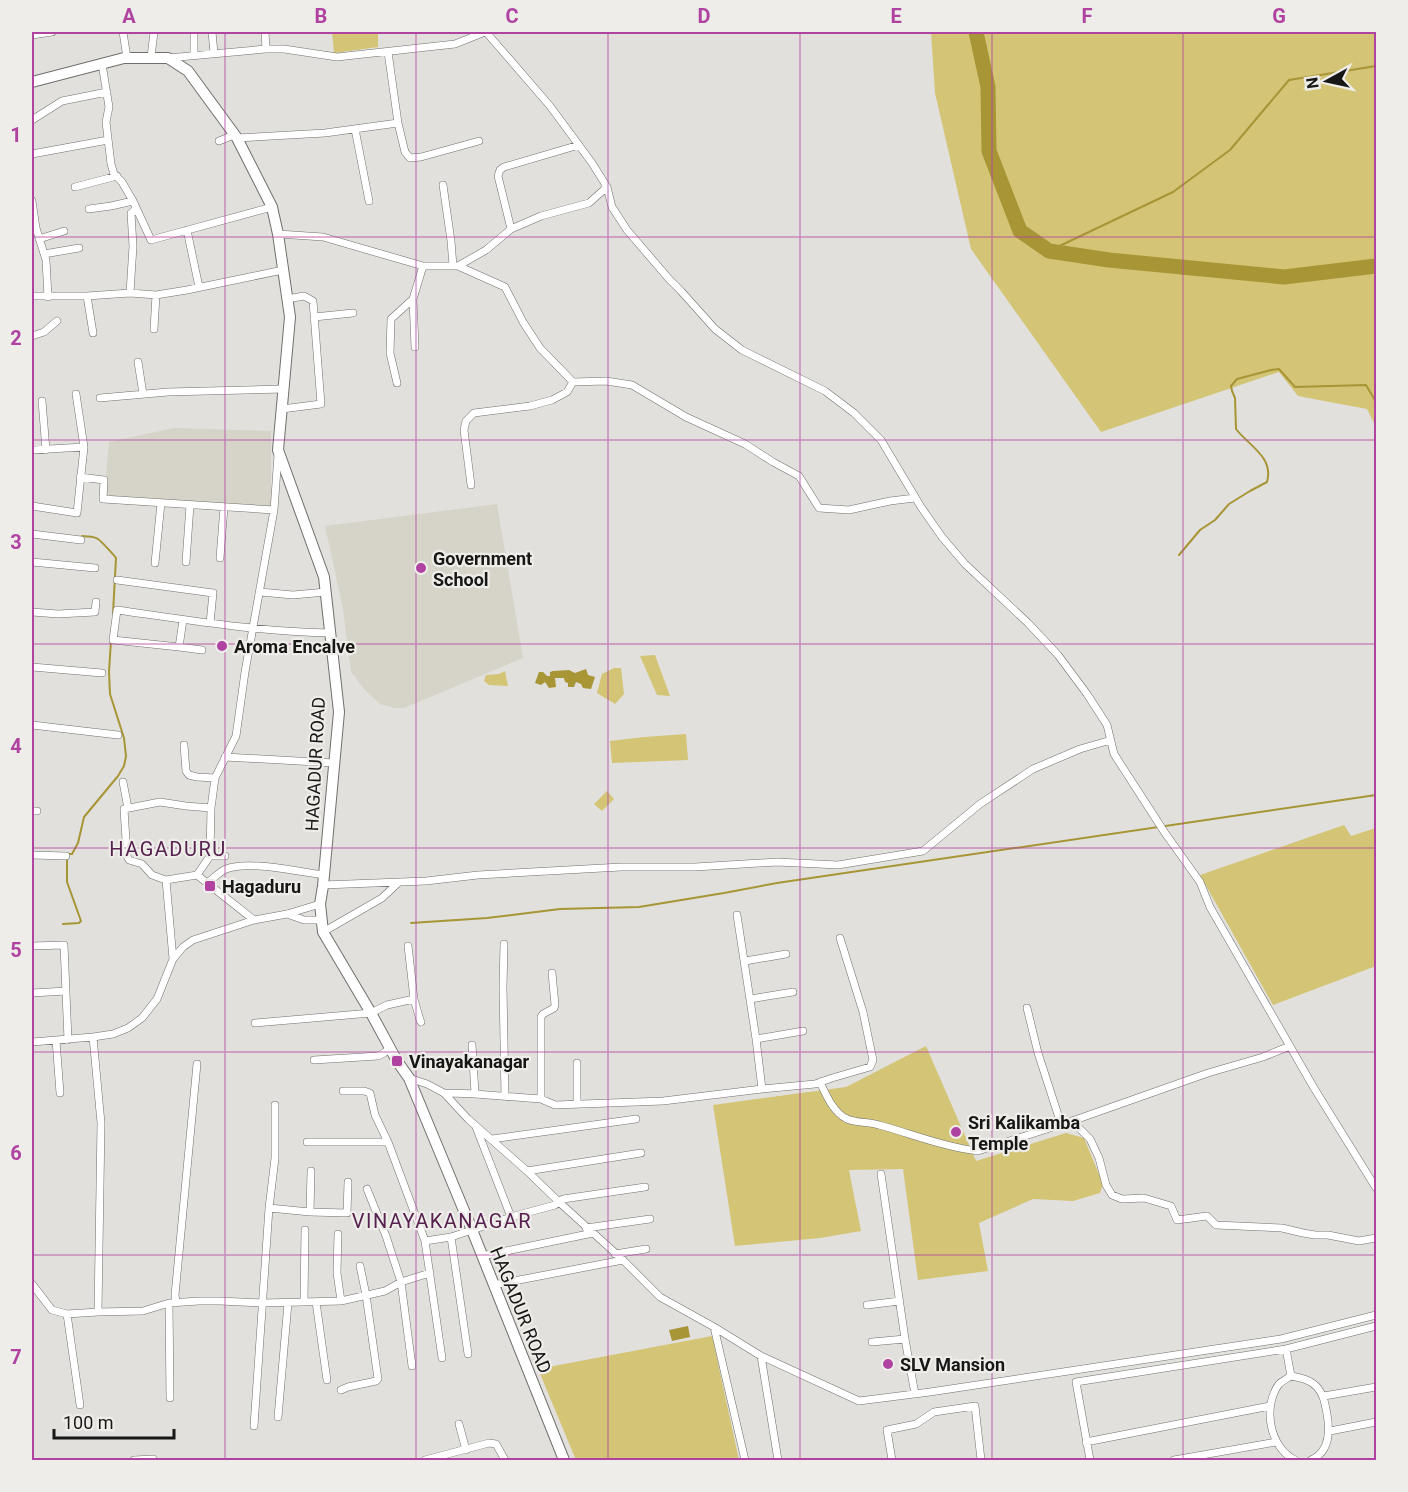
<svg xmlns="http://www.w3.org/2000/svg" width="1408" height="1492" viewBox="0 0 1408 1492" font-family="Roboto,sans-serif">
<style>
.built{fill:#d6d4c9}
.green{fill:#d4c475}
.water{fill:#a79536}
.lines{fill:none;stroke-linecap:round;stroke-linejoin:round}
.stream{stroke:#a79536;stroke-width:2}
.river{stroke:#a79536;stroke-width:15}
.street-casing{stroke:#706f6c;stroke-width:8}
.secondary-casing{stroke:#706f6c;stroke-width:12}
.street{stroke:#fff;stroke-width:7}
.secondary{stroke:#fff;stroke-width:10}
.grid{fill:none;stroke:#b043a1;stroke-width:1.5;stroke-opacity:0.55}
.poi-dot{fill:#b043a1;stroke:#eeede9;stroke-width:2}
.labels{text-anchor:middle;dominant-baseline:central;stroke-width:4.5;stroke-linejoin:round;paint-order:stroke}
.poi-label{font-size:18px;font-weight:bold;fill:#171716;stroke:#eeede9;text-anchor:start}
.street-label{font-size:18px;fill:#171716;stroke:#eeede9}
.neighbourhood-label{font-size:20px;letter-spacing:1.5px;fill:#57224f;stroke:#eeede9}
.neatline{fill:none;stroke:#b043a1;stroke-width:2}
.grid-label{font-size:20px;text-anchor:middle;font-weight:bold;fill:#b043a1}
</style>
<rect width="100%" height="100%" fill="#e1e0dc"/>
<!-- built -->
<path class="built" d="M174,428L269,431L271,429V507L104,497L109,442Z
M497,504L523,658L404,708H395L380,704L365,690L351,672L343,609L325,526Z"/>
<!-- green -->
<path class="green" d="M332,32H378V47L334,53Z
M931,32H1376V427L1367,409L1298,396L1279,372L1101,432L971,249L935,93Z
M655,655L670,696L657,695L640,656Z
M614,668H621L624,694L615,704L597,693L602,674Z
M505,671L508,686L489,685L484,681L486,675L499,674Z
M686,734L688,760L612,763L610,741L644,737Z
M607,791L614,799L602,811L594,804Z
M1344,825L1351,836L1376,828V966L1273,1005L1200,875Z
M926,1046L976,1161L1066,1133L1084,1138L1103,1184L1100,1193L1073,1201L1033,1199L979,1223L988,1271L918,1280L903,1169L849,1170L861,1231L820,1238L735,1246L713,1105L846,1087Z
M712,1336L739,1460H576L538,1369Z"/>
<!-- water -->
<path class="water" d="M586,669L588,675L595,677L591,689L583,688L581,684L576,682L574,687H568V683L565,682L564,678H555L556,687L549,688L545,682L541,685L535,683L539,672H543L547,676H550V672L553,671L569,670L575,673Z
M688,1326L690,1337L672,1341L669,1330Z"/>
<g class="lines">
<!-- stream -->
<path class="stream" d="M1049,251L1173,192L1230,150L1289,80L1376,66
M82,536C87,537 94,536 98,539C101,541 114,555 116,558L113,613
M1179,555L1200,530L1215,520L1229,504L1250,491L1267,482C1274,457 1249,446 1236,429L1235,398L1232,391L1231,386L1237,379L1271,370L1279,369L1295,387L1366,385L1376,402
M411,923L487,918L560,909L639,907L724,893L777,883L1376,795
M63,924L79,923L81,921L67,882V854H72L78,843L84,817L118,776L124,766L126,756L124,738L110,694L109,672L111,640"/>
<!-- river -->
<path class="river" d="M976,32L988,87L989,151L1020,231L1049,251L1109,260L1284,277L1376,266"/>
<defs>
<path id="street" d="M123,32L127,58
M212,32L214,53
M265,32L266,49
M486,32L550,106L592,163L607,187L612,207L627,230L669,279L681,291L715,329L742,350L825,391L854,413L881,440L921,507L942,537L965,564L1028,623L1058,655L1087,694L1107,725L1114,754L1165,833L1200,882L1210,907L1314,1088L1376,1188
M32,35L52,32
M194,55V32
M151,57L154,32
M168,58L266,49H284L337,57L455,44L485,32
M102,64L109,107L106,122L111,164L114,174L122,182L133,201L151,240L272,207
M32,120L62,101L107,92
M398,123L405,152L410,158L421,157L479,141
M355,129L369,201
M237,138L325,133L398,123L388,52
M219,141L234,135
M32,154L108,140
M443,185L451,241L453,266
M75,187L117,176
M32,201L36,228L46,260L48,297
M89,209L111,206L133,201
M511,229L498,176L500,170L504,167L579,145
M187,230L199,287
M278,234L323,237L423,266H458L486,250L511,229L541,216L589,203L607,187
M39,239L64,231
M44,254L79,248
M458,266L505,287L523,322L540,348L573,382L606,381L632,385L686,417L745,444L773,462L799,476L819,508L849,510L890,501L915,498
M130,293L133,246L131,213L136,209
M32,296H87L130,293L156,295L187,290L283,270
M87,296L93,333
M413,299L415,347
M314,317L353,313
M154,329L156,295
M32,336L44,332L57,321
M138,362L143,394
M397,383L390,353L391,319L413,299L423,266
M76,394L84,447
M100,398L168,392L284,389
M42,401L46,450
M282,409L321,404L313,301L304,296L287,299
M32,450L84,447L77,513L32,506
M80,477L104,480L103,499L274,510
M471,485L464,430L466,421L474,413L530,406L552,400L567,392L573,382
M32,534L81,540
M220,558L224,507
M32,562L95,568
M186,562L190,505
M155,563L161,503
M117,580L213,593L210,623
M260,592L293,595L326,592
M32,612L58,614L95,612L96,602
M183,620L179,647L113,640L117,610C188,620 259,632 331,633
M179,647L202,650
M32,667L102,673
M32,725L118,735
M184,745L186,771L189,775L197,777L215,778
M225,757L334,763
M123,782L128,808
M32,811H37
M32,855L66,856
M210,856H225
M197,875L254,920
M166,880L152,875L142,864L129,860L127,856L124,809L160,802L186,806L211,808
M207,883C213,879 219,872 226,869C248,860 300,872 324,875
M323,885L426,881L478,875L621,867H695L777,862L838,865L923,851L980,804L1033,769L1080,749L1111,740
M287,914L304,920H322
M323,932L382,898L398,883
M504,944L503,987L505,1097
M32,946L64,945L68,1040
M173,959L166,880L197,875L210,856L211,808L215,778L236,736L245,672L274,510L278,455
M745,961L786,954
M32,993L66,991
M414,999L420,1020L421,1022
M750,999L793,992
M1027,1008L1038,1053L1061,1124
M255,1023L371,1013L387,1005L414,999L408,946
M93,1037L101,1123L98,1312
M756,1039L803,1031
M56,1040L60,1093
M32,1042L93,1037L113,1034L128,1028L142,1018L157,999L173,959L183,947L193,940L254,920L287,914L320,904
M472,1045L475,1093
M314,1060L378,1056L384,1053L390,1048
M409,1078L427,1084L444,1093L468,1119L527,1171L559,1202L623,1260L660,1297L714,1327L761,1356L859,1401L930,1392L1281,1339L1376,1315
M820,1082C826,1095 833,1112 847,1119C857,1123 869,1122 879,1125C912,1134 944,1147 978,1151L1072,1121L1208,1073L1263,1057L1290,1046
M762,1089L815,1084L832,1078L870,1067L873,1060L863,1012L840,938
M343,1091H364L370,1093L375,1115L388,1142L425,1241L442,1358
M444,1093C476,1093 508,1097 541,1099V1017L543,1014L554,1008L555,1005L552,973
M541,1099L555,1105L663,1101L762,1089L756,1039L737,915
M577,1104V1063
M1072,1121L1090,1139L1099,1158L1106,1185L1112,1195L1122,1199L1144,1198L1171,1206L1177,1220L1207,1216L1216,1225L1282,1228L1303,1233L1315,1235H1328L1359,1241L1376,1238
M476,1127L511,1217
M492,1139L636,1119
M307,1142H388
M527,1171L641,1153
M881,1174L905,1339L915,1394
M367,1189L386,1236L401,1282L412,1366
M269,1208L310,1212L347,1213L348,1182
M310,1212L311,1171
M586,1228L650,1219
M338,1234L337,1273L341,1301
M451,1237L468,1354
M425,1241L451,1237L511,1217L555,1205L563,1199L645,1187
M615,1254L646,1249
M482,1256L593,1233
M32,1284L52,1310L67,1314L98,1312L143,1311L169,1303L199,1301H220L264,1303L341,1301L385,1291L401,1282L430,1273
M493,1285L623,1260
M304,1302L305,1230
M316,1302L327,1380
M169,1303L170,1398
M176,1303L175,1295L197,1064
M867,1305L900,1301
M67,1314L80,1405
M714,1327L745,1460
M872,1342L905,1339
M1286,1349L1376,1326
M761,1356L778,1460
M341,1390L348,1387L376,1381L378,1379L366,1295L360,1266
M1324,1396L1376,1387
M278,1417L288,1303
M459,1424L466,1450
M254,1426L269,1208L275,1158V1105
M1330,1431L1376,1422
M1086,1442L1270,1406
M134,1460L153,1459V1460
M425,1460L489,1443L496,1444L505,1460
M892,1460L887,1430L916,1424L934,1412L975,1406L981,1460
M1090,1460L1076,1382L1286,1349L1291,1376
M1174,1460L1276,1442
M1295,1460C1270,1448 1262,1407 1279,1384C1282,1381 1287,1379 1291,1376C1300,1378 1310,1379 1317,1387C1324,1395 1325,1404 1327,1414C1330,1431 1330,1452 1311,1460"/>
<path id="secondary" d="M32,82L124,58H168L188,71L237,138L272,207L278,234L290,317L278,450L324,577L339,712L323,886L320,904L323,932L371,1013L397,1061L409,1078L472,1230L564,1460"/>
</defs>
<!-- street casing -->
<use href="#street" class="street-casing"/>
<!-- secondary casing -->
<use href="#secondary" class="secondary-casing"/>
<!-- street -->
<use href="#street" class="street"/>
<!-- secondary -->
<use href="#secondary" class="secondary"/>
</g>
<!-- grid -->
<path class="grid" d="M225,32V1460M416,32V1460M608,32V1460M800,32V1460M992,32V1460M1183,32V1460M32,237H1376M32,440H1376M32,644H1376M32,848H1376M32,1052H1376M32,1255H1376"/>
<!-- markers -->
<g class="poi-dot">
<circle cx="421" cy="568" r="6"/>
<circle cx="222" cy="646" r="6"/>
<rect x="204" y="880" width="12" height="12" rx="3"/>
<rect x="391" y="1055" width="12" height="12" rx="3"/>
<circle cx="956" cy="1132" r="6"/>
<circle cx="888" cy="1364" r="6"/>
</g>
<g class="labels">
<!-- poi labels -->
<g class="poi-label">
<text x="433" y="558">Government<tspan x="433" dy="21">School</tspan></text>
<text x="234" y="646">Aroma Encalve</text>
<text x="222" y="886">Hagaduru</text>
<text x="409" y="1061">Vinayakanagar</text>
<text x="968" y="1122">Sri Kalikamba<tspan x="968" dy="21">Temple</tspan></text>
<text x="900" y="1364">SLV Mansion</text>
</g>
<!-- street labels -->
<g class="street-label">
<text transform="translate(315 764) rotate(-87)">HAGADUR ROAD</text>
<text transform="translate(521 1310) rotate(68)">HAGADUR ROAD</text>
</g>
<!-- neighbourhood labels -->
<g class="neighbourhood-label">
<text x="168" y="849">HAGADURU</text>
<text x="442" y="1221">VINAYAKANAGAR</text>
</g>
</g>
<!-- border -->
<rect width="1408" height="1492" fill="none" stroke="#eeede9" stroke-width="66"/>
<!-- north arrow -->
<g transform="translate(1327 81) rotate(262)" stroke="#eeede9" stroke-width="4.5" paint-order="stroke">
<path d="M0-4.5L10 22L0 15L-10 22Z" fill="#171716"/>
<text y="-9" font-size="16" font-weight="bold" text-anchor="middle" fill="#171716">N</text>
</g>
<!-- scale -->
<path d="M54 1429v9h120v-9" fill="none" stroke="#171716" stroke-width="3"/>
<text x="63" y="1429" font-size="18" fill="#171716" stroke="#eeede9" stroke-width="4.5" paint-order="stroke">100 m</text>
<rect x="33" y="33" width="1342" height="1426" class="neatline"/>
<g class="grid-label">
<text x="129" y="23">A</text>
<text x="321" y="23">B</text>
<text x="512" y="23">C</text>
<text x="704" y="23">D</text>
<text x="896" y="23">E</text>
<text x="1087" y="23">F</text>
<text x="1279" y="23">G</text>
<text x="16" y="142">1</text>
<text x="16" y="345">2</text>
<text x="16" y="549">3</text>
<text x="16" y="753">4</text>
<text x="16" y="957">5</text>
<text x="16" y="1160">6</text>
<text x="16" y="1364">7</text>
</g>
</svg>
